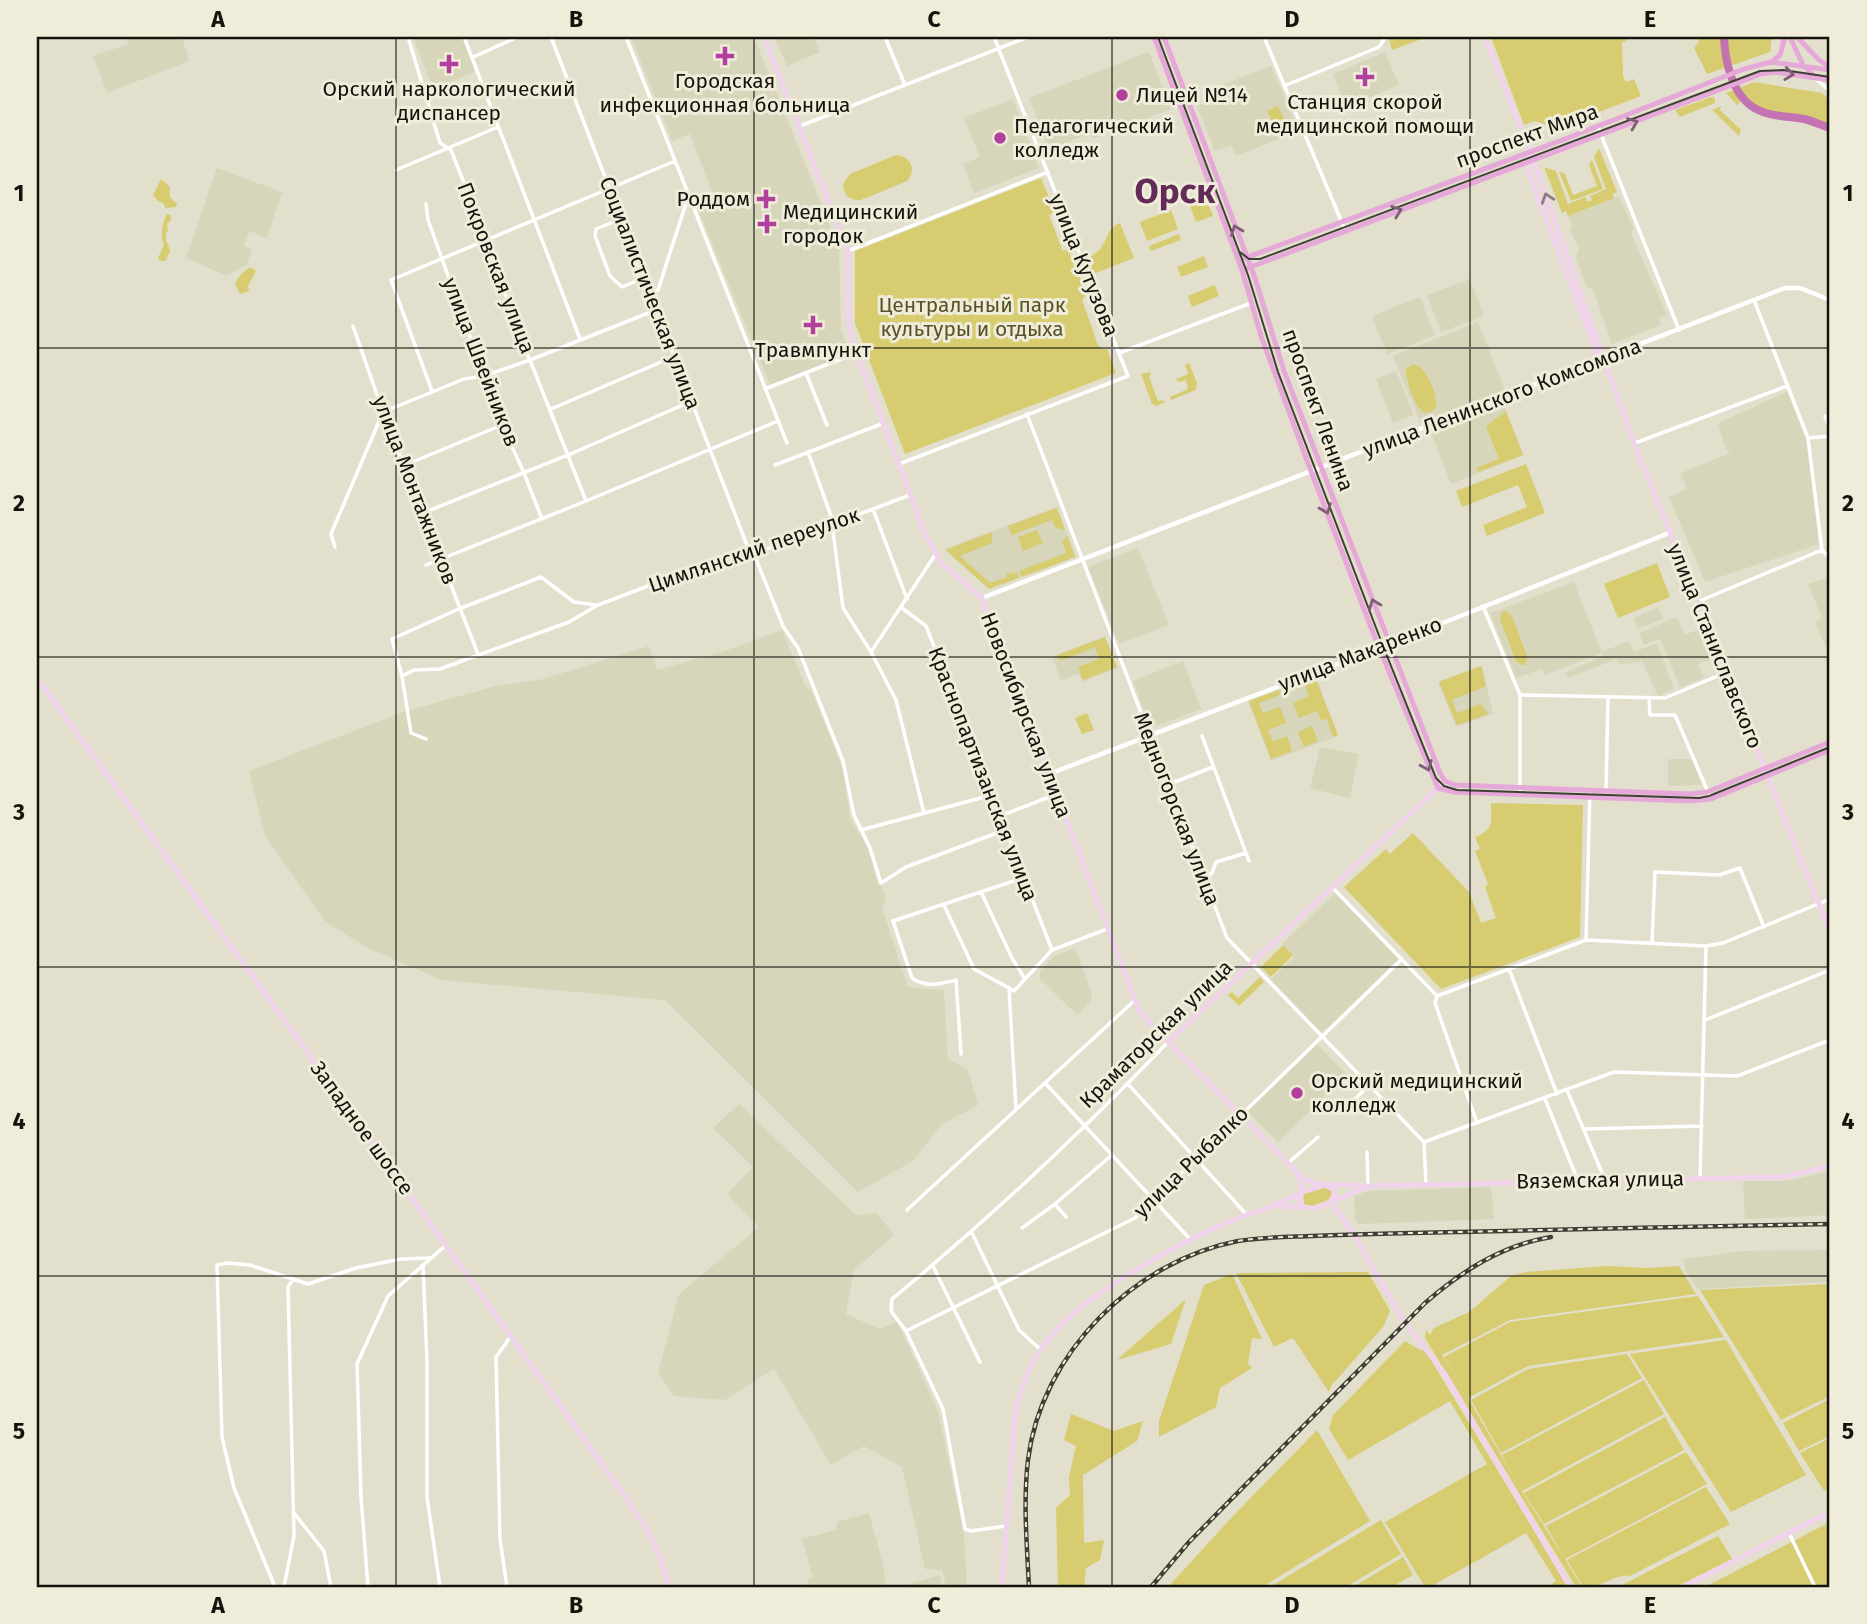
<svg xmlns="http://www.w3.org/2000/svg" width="1867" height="1624" viewBox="0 0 1867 1624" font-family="'Fira Sans',sans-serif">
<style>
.built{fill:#d7d5ba}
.green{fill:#d7cc6f}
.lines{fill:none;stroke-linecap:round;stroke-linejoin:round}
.river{stroke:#c473b2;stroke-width:8}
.minor{stroke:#fff;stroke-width:3.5}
.tertiary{stroke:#fff;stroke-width:4.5}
.secondary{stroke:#f2d3ec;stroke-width:5}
.primary{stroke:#e6a7d9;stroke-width:5}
.tram{stroke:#3f3f35;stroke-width:2}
.rail-casing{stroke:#3f3f35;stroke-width:4.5}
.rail{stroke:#efedda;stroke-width:2;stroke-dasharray:5;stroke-linecap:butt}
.oneway{stroke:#7d5e73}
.oneway2{stroke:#8e7d88}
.grid{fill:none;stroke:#14140d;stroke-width:2;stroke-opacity:0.55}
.poi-dot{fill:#b1409c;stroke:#efedda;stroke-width:2.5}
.labels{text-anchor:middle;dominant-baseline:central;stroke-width:6;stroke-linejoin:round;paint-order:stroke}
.poi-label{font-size:21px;fill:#14140d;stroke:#efedda}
.street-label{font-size:21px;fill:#14140d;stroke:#efedda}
.park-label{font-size:21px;fill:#585327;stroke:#efedda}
.town-label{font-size:35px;font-weight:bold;fill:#632c58;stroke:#efedda}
.neatline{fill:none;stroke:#14140d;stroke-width:2.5}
.grid-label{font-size:23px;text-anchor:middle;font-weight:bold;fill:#14140d}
</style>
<rect width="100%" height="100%" fill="#e2e0cd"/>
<!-- built -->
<path class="built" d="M127,37H182L189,61L107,93L93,56L129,44Z
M413,37H463L472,57L475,72L433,89Z
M631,37H754L839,248L841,330L850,353L770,385L695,202L713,194L690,134L672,141Z
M774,37H813L820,52L787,66Z
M1149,52L1171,109L1094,138L1091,133L1049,150L1029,98Z
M1385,52L1399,85L1346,107L1333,74Z
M1271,66L1299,131L1236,156L1231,145L1215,151L1197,106L1216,99L1212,89Z
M1013,99L1039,168L974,193L963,164L980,157L964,118Z
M217,168L282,192L267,238L249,231L244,246L252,249L247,264L227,276L186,258Z
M1619,196L1634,230L1631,231L1633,238L1667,315L1659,318L1661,325L1612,344L1594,292L1586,285L1576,258L1579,248L1569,229L1573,228L1568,216Z
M1470,279L1484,316L1441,332L1427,295Z
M1420,297L1435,335L1387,354L1372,316Z
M1478,322L1505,390L1421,424L1393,356Z
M1396,371L1414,415L1393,423L1376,379Z
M1787,392L1806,438L1819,544L1705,582L1669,497L1687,489L1681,473L1730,453L1725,447L1718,423Z
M1503,404L1524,455L1451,484L1431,432Z
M1057,507L1076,557L989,589L944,549Z
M1138,548L1169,625L1119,644L1088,567Z
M1830,577V657L1815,622L1822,618L1808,584Z
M1574,582L1602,653L1545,675L1542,669L1516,678L1490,613Z
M1658,607L1663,619L1638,629L1633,618Z
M1677,617L1685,635L1699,629L1711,659L1698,664L1704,678L1680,687L1660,639L1644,645L1639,633Z
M782,630L805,685L812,692L843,769L850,818L868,848L877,883L882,886L886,899L882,908L908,987L944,990L948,1059L968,1070L978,1105L941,1125L913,1161L858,1192L665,1000L441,980L364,946L325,921L265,836L249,771L406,711L496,686L543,679L649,646L657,670L725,651Z
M1105,636L1118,668L1082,682L1079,674L1061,680L1052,657Z
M1629,641L1634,652L1657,643L1674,689L1658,696L1642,661L1619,665L1617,659L1568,678L1565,673L1603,656L1602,652Z
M1183,661L1201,709L1151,728L1133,681Z
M1482,665L1493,714L1456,727L1438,682Z
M1316,676L1338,736L1271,761L1248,701Z
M1320,747L1359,754L1350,798L1310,788Z
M1668,759H1691L1702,785L1668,786Z
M1335,893L1398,959L1322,1033L1271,979L1294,957L1282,944Z
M1075,948L1092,994L1091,1000L1077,1015L1040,979V971L1053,957Z
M1317,1044L1347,1075L1278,1142L1247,1111Z
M739,1104L856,1215L877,1213L892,1232L893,1236L854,1270L846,1314L880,1329L897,1321L938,1411L964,1534L967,1587H946L942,1570L925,1569L902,1467L864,1446L831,1465L774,1369L725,1400L674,1396L658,1373L679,1294L759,1227L727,1194L753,1167L713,1128Z
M1830,1171V1215L1745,1219L1743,1181H1787Z
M1491,1187L1494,1219L1358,1224L1355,1219L1354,1196L1368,1191Z
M1830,1250V1282L1698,1289L1686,1271L1683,1259L1743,1251Z
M869,1513L883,1564L886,1587H793L809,1583L808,1579L813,1577L802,1539L836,1530L837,1522Z
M940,1575L943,1587H898Z"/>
<!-- green -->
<path class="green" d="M1395,37H1427L1392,50L1389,39Z
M1491,37H1626V41L1622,42L1623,76L1626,82L1634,79L1641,96L1549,131L1546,125L1535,121L1524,125Z
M1698,37H1772L1770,52L1707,74L1694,48L1699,42Z
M1754,82L1822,93L1830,101V126L1812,119L1764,110L1742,100L1737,105L1726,93Z
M1711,97L1715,98V103L1680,117L1675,110Z
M1278,106L1288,127L1277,132L1267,111Z
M1721,106L1720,110L1741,130L1739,136L1712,110Z
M1599,148L1617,192L1612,194L1614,198L1568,216L1566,211L1562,213L1544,167L1556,171L1568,204L1585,197L1588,202L1592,200L1590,196L1606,189L1594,157Z
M896,155C911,156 917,170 907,181L861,200C850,201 843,195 843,184L850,174Z
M1592,160L1603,189L1571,201L1559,172L1565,174L1573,195L1597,186L1589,165Z
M1041,178L1055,212L1049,215L1063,251L1068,249L1087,294L1082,300L1098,345L1102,349H1107L1116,373L905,454L855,323V251Z
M161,179L170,187C169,196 169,198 177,203L176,207L165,208L164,204L158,201L153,195Z
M1205,196L1213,216L1196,222L1189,203Z
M1171,210L1178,229L1147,241L1140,222Z
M167,214L171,215V220L167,224L168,230C162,238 169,243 170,252L165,261H161L158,258L164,245C160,236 162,223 167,214Z
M1120,223L1134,258L1091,275L1085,259C1111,249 1102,230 1120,223Z
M1179,234L1181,240L1151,251L1149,246Z
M1204,256L1208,267L1181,277L1177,267Z
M250,267L256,271L248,286L249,291L240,294L235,283L241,274Z
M1215,285L1219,296L1192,307L1188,296Z
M1189,363L1197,383L1196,390L1171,400L1170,397L1188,389L1186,380L1179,382L1176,379L1188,374L1185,365Z
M1413,364C1426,365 1438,395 1436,407L1431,412C1426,412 1424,414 1420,409C1414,403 1405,377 1406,369Z
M1151,372L1149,377L1158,401L1163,400L1165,402L1156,406L1152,404L1141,374Z
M1506,411L1523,455L1478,472L1476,468L1499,459L1486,426Z
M1526,464L1545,513L1487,536L1483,525L1527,507L1518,485L1462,507L1456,491Z
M1057,508L1065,530L1056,528L1052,520L1012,535L1008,526Z
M1037,530L1043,543L1023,551L1018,537Z
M992,532V543L960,556L990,583L1007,577L1006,574L1017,572L1019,578L989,589L946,550Z
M1067,536L1075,557L1022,577L1019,571L1066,553L1062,542Z
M1657,563L1670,597L1618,618L1604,584Z
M1506,611L1512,616L1527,656L1525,665H1522L1516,661L1500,619L1502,612Z
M1105,637L1117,667L1083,680L1078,667L1099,659L1095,647L1060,661L1057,655Z
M1481,666L1486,686L1452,700L1457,713L1481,704L1488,714L1457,725L1439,682Z
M1315,677L1338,735L1333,737L1327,719L1321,720L1317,711L1299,718L1293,703L1309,696L1305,685L1284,693L1282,689Z
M1279,690L1280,695L1259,703L1263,713L1280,707L1286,723L1268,730L1273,741L1287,736L1292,751L1271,759L1249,701Z
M1087,713L1094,730L1082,734L1075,718Z
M1312,726L1318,741L1304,747L1298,732Z
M1491,803L1583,805L1580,937L1441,989L1344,887L1386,849L1390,854L1413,833L1469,892L1481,923L1496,918L1485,887L1488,884L1475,851L1480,849L1475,837C1495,829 1491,821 1491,803Z
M1283,945L1293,955L1271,977L1261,967Z
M1260,977L1264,982L1239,1006L1228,995L1232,992L1238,998Z
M1326,1187L1333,1192L1331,1199L1312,1206L1304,1204L1303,1194Z
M1608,1266L1646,1268L1679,1266L1696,1294L1510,1320L1442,1355L1466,1393L1444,1357L1510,1322L1698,1296L1724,1337L1528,1366L1468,1398L1515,1479L1502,1455L1644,1380L1664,1414L1522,1491L1564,1558L1546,1526L1686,1452L1707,1484L1565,1559L1582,1587H1576L1425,1338L1426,1330L1430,1335L1434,1328L1469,1312L1511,1276L1526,1272Z
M1368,1272L1390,1311L1383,1327L1331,1386L1329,1392L1293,1338L1274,1347L1236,1273Z
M1232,1274L1262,1339L1252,1338L1248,1364L1252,1368L1220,1388L1216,1407L1159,1437V1421L1204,1285Z
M1830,1284V1396L1781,1420L1700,1290Z
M1186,1299L1171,1344L1117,1360Z
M1726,1340L1806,1475L1731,1512L1630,1354Z
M1405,1341L1420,1350H1425L1568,1587H1547L1556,1581L1526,1533L1430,1587H1425L1385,1522L1487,1464L1450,1401L1348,1460L1329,1429L1333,1415Z
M1627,1354L1642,1378L1501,1453L1471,1400L1528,1369Z
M1830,1399V1436L1799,1451L1783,1423Z
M1071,1414L1114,1431L1143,1421L1137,1441L1083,1475L1084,1543L1104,1540L1100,1560L1086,1568L1084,1587H1058L1056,1508L1070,1495L1069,1477L1076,1446L1064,1440Z
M1665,1417L1684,1450L1544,1524L1524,1493Z
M1317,1430L1370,1521L1262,1587H1168L1233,1516Z
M1830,1438V1488L1824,1491L1800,1453Z
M1706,1487L1730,1524L1630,1576C1612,1573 1601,1591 1582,1585L1567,1560Z
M1381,1520L1401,1554L1346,1587H1270Z
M1830,1522V1587H1705Z
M1718,1536L1732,1559L1676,1587H1618Z
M1403,1557L1413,1575L1392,1587H1353Z"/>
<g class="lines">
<!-- river -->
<path class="river" d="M1724,37C1725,61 1732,96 1756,109C1771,117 1788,116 1804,119C1813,121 1821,125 1830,128"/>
<!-- minor -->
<path class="minor" d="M408,37L440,143L451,150L484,234L525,350L530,360L586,501
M464,37L580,339
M551,37L748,548
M626,37L787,443
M885,37L905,85
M1264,37L1345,230
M473,57L518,37
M1816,79L1830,91
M1284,86L1379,47L1385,38L1388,37
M800,126L1028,37
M1598,127L1679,330
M396,170L498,127
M426,204L428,220L502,425L524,473L542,519
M621,219L596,229L595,236L610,276L622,287L644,278
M848,251L1048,172
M650,293L658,290L688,197
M353,326L383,412L478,654
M1119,353L1251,303
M806,373L827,425
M765,389L856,353
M432,391L391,280L675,161
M551,409L675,356
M1027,414L1227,938L1424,1142
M1830,416H1825L1830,429
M1808,438L1830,436
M1635,443L1787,386
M808,452L831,516L843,608L871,652L896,700L924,813
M899,464L1128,376L994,37
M405,465L502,425
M775,465L884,423
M873,509L907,599
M423,513L568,455L692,401
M335,547L331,534L383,412L464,379L484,376L530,360L656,310
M1822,550L1830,559
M754,554L783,626L798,648L843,761L854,815L870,848L881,883L906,867L1005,830
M426,565L586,501L778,421
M1697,602L1822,550L1808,438L1754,300
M1483,606L1520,695V795
M902,608L926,626L1052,950
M871,652L935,555
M402,676L392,639L461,608L541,577L574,602L596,605
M1520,695L1665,698L1727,672
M1649,698L1650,715H1675L1711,799
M1202,736L1249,861
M426,739L411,733L402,676L414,670L440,669L569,622L598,605L748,548L754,554L910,495
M1167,785L1213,767
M1606,790L1608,697
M1000,816L1057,794
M861,830L992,795
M1205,878L1212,873L1216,862L1246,853
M1332,887L1437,996L1586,940L1706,946L1723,943L1830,899
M981,892L1012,958L1025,979
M944,905L974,969L1009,988L1016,1109
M1586,940L1590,790
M1652,943L1655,872L1719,875L1740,868L1764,927
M1509,969L1557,1094
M1009,988L1014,991L1052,950L1107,929
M1437,996L1435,1003L1477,1123
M1705,1020L1830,970
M961,1054L956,980C941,984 926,988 912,978L893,921L1023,878
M1045,1083L1190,1239
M1128,1084L1246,1214
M1567,1090L1605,1180
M1545,1099L1578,1181
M1341,1113L1369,1085
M1584,1129L1702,1126
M1424,1142L1614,1072L1737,1076L1830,1040
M1424,1142L1426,1185
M1367,1152L1368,1186
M1288,1163L1318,1137
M1700,1178L1706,946
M1055,1204L1066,1217
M907,1210L1135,1000
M1022,1228L1055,1204L1112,1155
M972,1233L1019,1330L1041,1350
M423,1265L427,1362V1497L440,1587
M933,1266L980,1362
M906,1331L1135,1218L1401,960
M294,1513L324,1551L331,1587
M1006,1526L971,1531L965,1529L943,1409L906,1331L891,1311L892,1299C989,1219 1081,1133 1168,1042
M1789,1533L1815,1587
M275,1587L234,1488L222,1437L217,1265L227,1263L250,1265L308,1284L356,1268L401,1259L430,1258
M284,1587L294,1536L288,1287L293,1279
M368,1587L361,1497L357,1364L388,1296L446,1245
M507,1587L500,1539L496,1357L511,1336"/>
<!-- tertiary -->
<path class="tertiary" d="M982,598L1785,288H1800L1830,300
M1049,774L1400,640L1669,533"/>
<!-- secondary -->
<path class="secondary" d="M764,37L848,251L849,324L852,341L926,536L942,564L982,598L1135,1000L1140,1012L1168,1042L1303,1178L1317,1184L1368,1186L1783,1177L1830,1166
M1485,37L1533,160L1634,443L1830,931
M1530,152L1525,163L1598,356L1602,360
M37,678L332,1086L624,1495C644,1524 662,1552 669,1587
M1168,1042L1445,781
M1325,1185L1334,1190C1336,1205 1314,1212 1302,1206L1299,1199L1302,1192Z
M1366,1187L1331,1202L1354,1235L1405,1323L1445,1374L1570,1587
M1277,1206L1302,1207
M1002,1587L1015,1413C1031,1342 1067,1314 1126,1276C1158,1256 1191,1238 1226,1223C1250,1213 1278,1206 1301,1193V1183L1297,1175
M1683,1587L1830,1512"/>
<!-- primary -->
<path class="primary" d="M1154,37L1242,270L1261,336L1309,466L1377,643L1438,788L1454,792L1689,801L1711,799L1830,750
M1164,37L1255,278L1284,371L1440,773L1445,781L1455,785L1690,794L1707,792L1830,742
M1790,37L1803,65L1815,77
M1797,37L1819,60L1830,67
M1773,61L1780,55L1785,37
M1245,258L1565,139L1744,69L1771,62L1830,70
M1248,268L1761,74L1774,72L1830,80"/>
<!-- tram -->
<path class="tram" d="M1158,37L1248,275L1278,372L1383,646L1436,778L1444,786L1457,790L1699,798L1709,796L1830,747
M1240,252L1249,259H1260L1760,71L1783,70L1830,77"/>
<defs>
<path id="rail" d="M1029,1587C1027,1546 1023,1502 1028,1460C1041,1354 1134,1261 1238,1241C1262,1237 1288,1237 1312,1236C1361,1234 1411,1233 1460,1232C1583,1229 1707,1226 1830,1224
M1151,1587L1189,1542L1425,1303C1462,1271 1502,1245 1551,1237"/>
</defs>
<!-- rail casing -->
<use href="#rail" class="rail-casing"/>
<!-- rail -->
<use href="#rail" class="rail"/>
</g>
<!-- one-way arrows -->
<defs><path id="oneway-chevron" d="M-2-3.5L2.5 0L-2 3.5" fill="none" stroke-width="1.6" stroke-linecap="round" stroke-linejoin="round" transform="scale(1.75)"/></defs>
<g class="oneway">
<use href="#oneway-chevron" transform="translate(1789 74) rotate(7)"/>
<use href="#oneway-chevron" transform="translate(1633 123) rotate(-22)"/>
<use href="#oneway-chevron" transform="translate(1397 211) rotate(-20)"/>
<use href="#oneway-chevron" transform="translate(1236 230) rotate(-111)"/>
<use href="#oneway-chevron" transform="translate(1326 509) rotate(69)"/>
<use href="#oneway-chevron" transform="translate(1374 604) rotate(-111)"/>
<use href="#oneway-chevron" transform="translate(1427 766) rotate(67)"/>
</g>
<use class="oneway2" href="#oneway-chevron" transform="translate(1547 198) rotate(-109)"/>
<!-- grid -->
<path class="grid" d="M396,37V1587M754,37V1587M1112,37V1587M1470,37V1587M37,348H1830M37,657H1830M37,967H1830M37,1276H1830"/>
<!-- markers -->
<g class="poi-dot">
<path d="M721.5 45.5h7v7h7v7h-7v7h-7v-7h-7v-7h7z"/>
<path d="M445.5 53.5h7v7h7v7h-7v7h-7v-7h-7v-7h7z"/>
<path d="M1361.5 66.5h7v7h7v7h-7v7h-7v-7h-7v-7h7z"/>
<circle cx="1122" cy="95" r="7"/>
<circle cx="1000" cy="138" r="7"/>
<path d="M762.5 188.5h7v7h7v7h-7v7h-7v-7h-7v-7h7z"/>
<path d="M763.5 213.5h7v7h7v7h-7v7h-7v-7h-7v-7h7z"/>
<path d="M809.5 314.5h7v7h7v7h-7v7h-7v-7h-7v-7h7z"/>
<circle cx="1297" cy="1093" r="7"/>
</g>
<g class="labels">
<!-- poi labels -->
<g class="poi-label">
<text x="725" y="81">Городская<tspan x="725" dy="24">инфекционная больница</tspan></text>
<text x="449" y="89">Орский наркологический<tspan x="449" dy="24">диспансер</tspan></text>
<text x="1136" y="95" text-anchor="start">Лицей №14</text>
<text x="1365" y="102">Станция скорой<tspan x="1365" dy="24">медицинской помощи</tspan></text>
<text x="1014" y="126" text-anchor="start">Педагогический<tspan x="1014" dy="24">колледж</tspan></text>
<text x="750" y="199" text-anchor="end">Роддом</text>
<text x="783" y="212" text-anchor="start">Медицинский<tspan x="783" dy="24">городок</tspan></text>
<text x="813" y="350">Травмпункт</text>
<text x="1311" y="1081" text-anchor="start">Орский медицинский<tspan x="1311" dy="24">колледж</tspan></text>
</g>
<!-- street labels -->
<g class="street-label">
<text transform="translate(1527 136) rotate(-20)">проспект Мира</text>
<text transform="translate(1084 265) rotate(68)">улица Кутузова</text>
<text transform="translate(496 268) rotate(69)">Покровская улица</text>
<text transform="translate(650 293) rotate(69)">Социалистическая улица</text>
<text transform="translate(481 362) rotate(69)">улица Швейников</text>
<text transform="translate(1502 398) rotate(-21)">улица Ленинского Комсомола</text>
<text transform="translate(1318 410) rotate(70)">проспект Ленина</text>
<text transform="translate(415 490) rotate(69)">улица Монтажников</text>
<text transform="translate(754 550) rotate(-19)">Цимлянский переулок</text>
<text transform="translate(1715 646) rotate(68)">улица Станиславского</text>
<text transform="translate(1360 654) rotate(-21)">улица Макаренко</text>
<text transform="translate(1026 715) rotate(69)">Новосибирская улица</text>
<text transform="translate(983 774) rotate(69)">Краснопартизанская улица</text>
<text transform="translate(1177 809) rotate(69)">Медногорская улица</text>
<text transform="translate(1156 1034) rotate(-44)">Краматорская улица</text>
<text transform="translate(362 1128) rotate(54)">Западное шоссе</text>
<text transform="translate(1191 1162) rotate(-44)">улица Рыбалко</text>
<text transform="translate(1600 1180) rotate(-1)">Вяземская улица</text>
</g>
<!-- park labels -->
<g class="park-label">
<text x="972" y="305">Центральный парк<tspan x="972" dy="24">культуры и отдыха</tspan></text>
</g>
<!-- town labels -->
<g class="town-label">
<text x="1175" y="191">Орск</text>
</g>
</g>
<!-- border -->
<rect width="1867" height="1624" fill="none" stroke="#efedda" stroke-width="77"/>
<rect x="38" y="38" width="1790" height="1548" class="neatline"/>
<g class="grid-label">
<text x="218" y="27">A</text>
<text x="576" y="27">B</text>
<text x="934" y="27">C</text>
<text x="1292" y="27">D</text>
<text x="1650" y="27">E</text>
<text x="19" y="201">1</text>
<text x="1848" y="201">1</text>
<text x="19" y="511">2</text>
<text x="1848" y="511">2</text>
<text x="19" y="820">3</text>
<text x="1848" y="820">3</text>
<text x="19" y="1129">4</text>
<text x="1848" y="1129">4</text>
<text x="19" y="1439">5</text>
<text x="1848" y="1439">5</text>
<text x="218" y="1613">A</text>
<text x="576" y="1613">B</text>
<text x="934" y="1613">C</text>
<text x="1292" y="1613">D</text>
<text x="1650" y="1613">E</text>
</g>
</svg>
